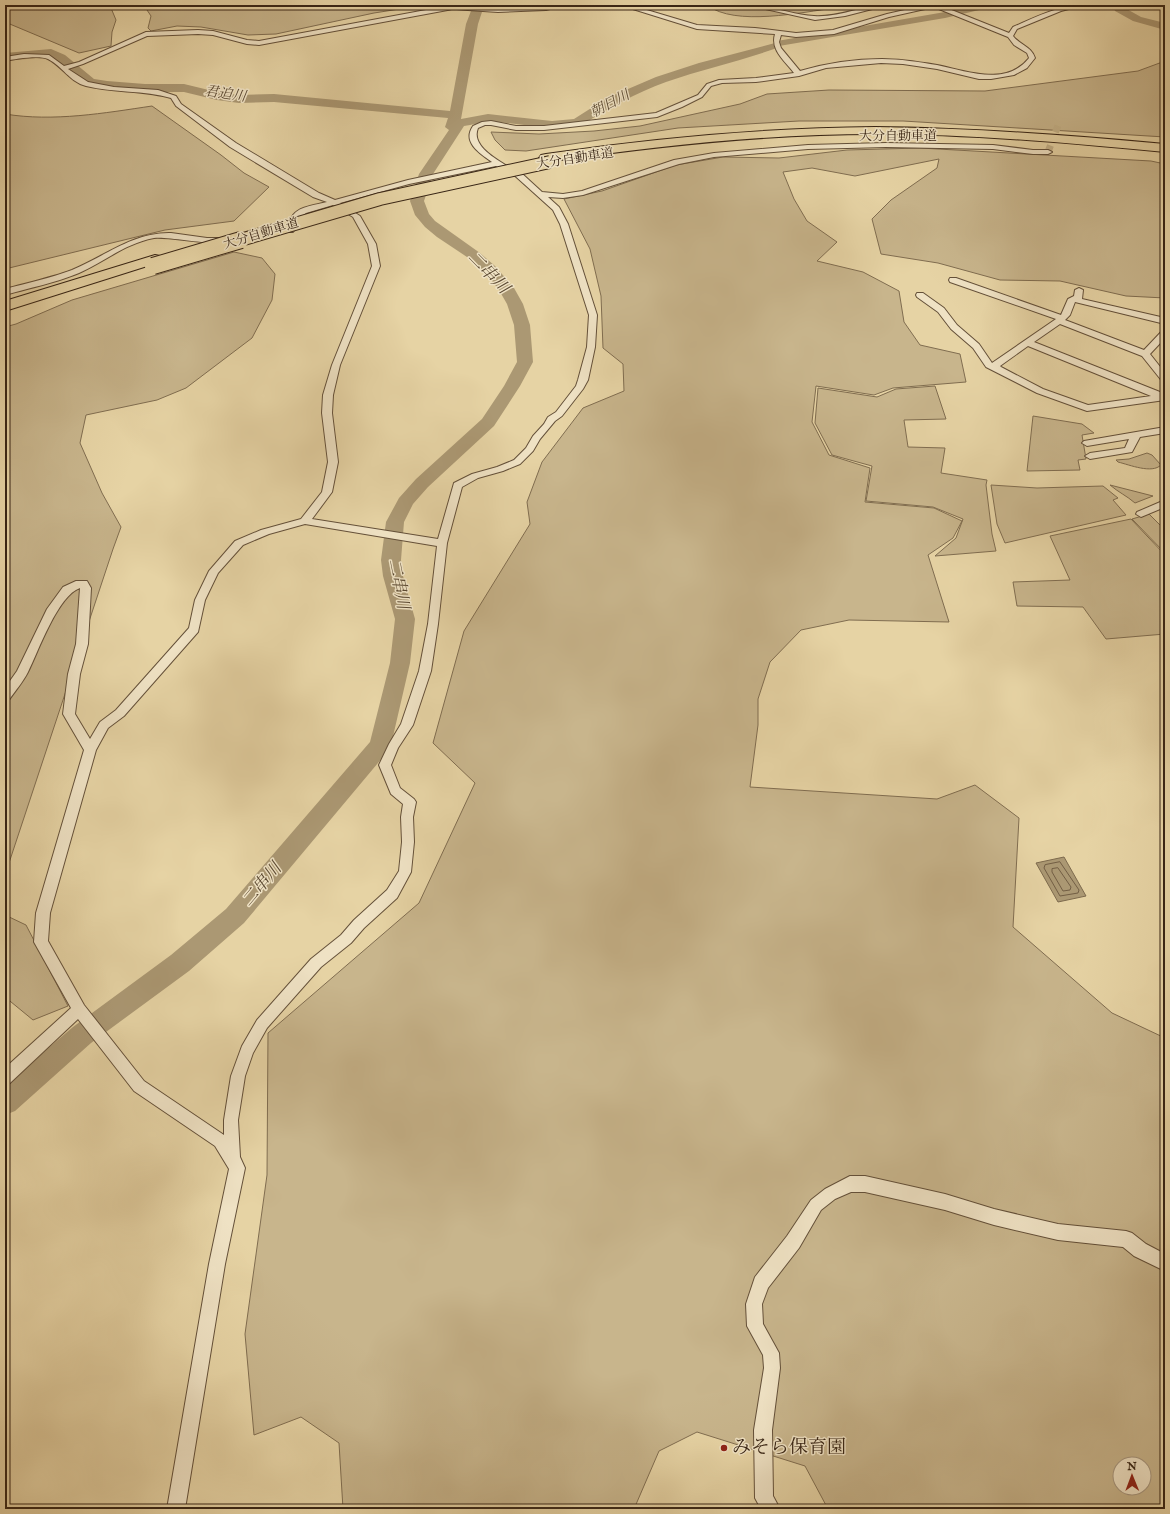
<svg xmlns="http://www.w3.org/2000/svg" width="1170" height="1514" viewBox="0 0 1170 1514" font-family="'IM FELL English','Noto Serif JP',serif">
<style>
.green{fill:#c8b58c;stroke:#806d50;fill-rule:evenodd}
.water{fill:#ab9873;stroke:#7d6a4d}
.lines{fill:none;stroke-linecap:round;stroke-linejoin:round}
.shore{stroke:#725e44;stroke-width:1}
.river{fill:#ab9873;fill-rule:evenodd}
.minor-tunnel{stroke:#c3b087;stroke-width:7;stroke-dasharray:7 3.5;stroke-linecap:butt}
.minor-casing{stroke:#645039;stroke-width:2}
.motorway-casing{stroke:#382515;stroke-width:2}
.minor{fill:#efe2c4;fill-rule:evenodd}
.motorway{fill:#e6d3a4;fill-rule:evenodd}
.motorway-bridge-far1-casing{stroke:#382515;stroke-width:14;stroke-linecap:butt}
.motorway-bridge-casing{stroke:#382515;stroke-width:18;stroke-linecap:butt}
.motorway-bridge-far1{stroke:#e6d3a4;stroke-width:12}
.motorway-bridge{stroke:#e6d3a4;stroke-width:16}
.poi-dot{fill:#8f2418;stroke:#efe2c4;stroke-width:1.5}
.labels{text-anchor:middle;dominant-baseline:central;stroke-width:3;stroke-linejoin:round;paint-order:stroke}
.far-street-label{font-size:13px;fill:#382515;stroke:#efe2c4}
.far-water-label{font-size:14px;font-style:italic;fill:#5a4831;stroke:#efe2c4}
.water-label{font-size:17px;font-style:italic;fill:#5a4831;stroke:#efe2c4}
.near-poi-label{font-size:19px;fill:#382515;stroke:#efe2c4;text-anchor:start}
</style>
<rect width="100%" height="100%" fill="#e6d3a4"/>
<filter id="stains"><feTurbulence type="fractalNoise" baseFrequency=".005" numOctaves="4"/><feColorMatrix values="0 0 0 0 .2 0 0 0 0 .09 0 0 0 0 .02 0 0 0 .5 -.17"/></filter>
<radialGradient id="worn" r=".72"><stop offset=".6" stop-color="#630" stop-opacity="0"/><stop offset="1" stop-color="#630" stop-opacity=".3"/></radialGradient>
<!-- green -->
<path class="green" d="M5,5H117L111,8L116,20L112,32L111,46L79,53L5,22Z
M149,5H425L374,13L276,34L248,35L201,27L177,26L151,31L148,28L151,16L145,7Z
M707,5H845L835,8C802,12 735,27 707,5Z
M1165,61V137L903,121H799L678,128L526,151L505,150L495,140L491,132L539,134L594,131L640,126L740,104L767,94L829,90L985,91L1138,71Z
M152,106L221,155L244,173L269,187L234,221L165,230L5,269V114C53,122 105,113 152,106Z
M920,148L1151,161L1165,164V298L1126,296L1060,281L1000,280L938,263L881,254L872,219L891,200L937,168L939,159L855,176L812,168L783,172L794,199L807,221L837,242L817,261L863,272L899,291L904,322L920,345L960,354L966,382L893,388L874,395L816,386L812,422L829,455L870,468L865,502L934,508L962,521L953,538L928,555L949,622L849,620L801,630L770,662L758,699V725L750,787L937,799L975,785L1019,818L1013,927L1112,1013L1165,1038V1509H828L805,1466L697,1432L659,1451L634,1509H343L339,1443L301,1417L254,1435L245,1334L267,1175L268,1033L419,903L475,783L433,743L464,631L530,524L527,502L542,462L583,408L624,391L623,364L603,348L601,296L590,249L564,199L602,191L676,165L723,157L779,158L847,150ZM1120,1464H1144V1488H1120Z
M234,252L262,258L275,274L272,300L252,338L186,388L157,400L86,415L80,443L102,493L121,527L113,549L5,875V327L16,324L72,300Z
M935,386L946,419L904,420L908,447L945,448L941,473L987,480L986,485L992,534L996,551L935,556L956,538L963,519L933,507L866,501L872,466L832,455L815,423L818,388L877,397L896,389Z
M1033,416L1082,424L1094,433L1082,435L1086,459L1078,460L1080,470L1027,471Z
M1147,453L1152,455L1161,465C1152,474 1130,465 1118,462L1116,460L1129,459Z
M991,485L1037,488L1103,486L1118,498L1113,500L1126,515L1005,543L997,524Z
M1110,485L1153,496L1135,503C1127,496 1118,492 1110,485Z
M1149,514L1165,530V553L1132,519Z
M1131,519L1165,555V634L1106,639L1083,607L1017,606L1013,582L1070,580L1050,536Z
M5,915L26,925L68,1006L33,1020L5,997Z"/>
<!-- water -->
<path class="water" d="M1064,857L1086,896L1058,902L1036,863Z"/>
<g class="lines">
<!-- shore -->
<path class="shore" d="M1060,862L1079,890L1078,893L1060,896L1044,868L1045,865Z
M1058,868L1071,887L1070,890L1063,891L1052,872V869Z"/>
<!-- river -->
<path class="river" d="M476,5H488L482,12L478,24L461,119L488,114L552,121L574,119L607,98L656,77L699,63L775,43L777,41L945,12L974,5H994L992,7L945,18L779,46L777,48C741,61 703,69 666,82C636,93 608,108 582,125C549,133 521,122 489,122C481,122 472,125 464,126L433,174L424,201L429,214L435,221L480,253L495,266L514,288L523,304L530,325L533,362L520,386L494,426L428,487L413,504L404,522L401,560L403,576L415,619L410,663L391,745L388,751L244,923L189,971L91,1043L15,1111L5,1115V1085L73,1027L171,955L226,909L370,742L390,663L395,619L383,576L381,560L386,522L399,498L416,479L482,419L504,386L517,362L514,325L507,304L499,290L485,272L470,259L437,237L425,227L415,215L410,201L419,174L449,130L445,127L448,118L274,102L239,103L217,100L184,92H145L107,89L86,85L57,61L49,57L5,61V53L51,49L65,55L94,79L107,81L145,84H184L217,92L239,95L274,94L450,111L466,24L471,11Z
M1113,5H1125V8L1141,17L1165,23V30L1133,21L1115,11Z"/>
<!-- minor-tunnel -->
<path class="minor-tunnel" d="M1048,152L1059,123"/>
<defs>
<path id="minor" d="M453,5L498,8L566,5L546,10L498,12L453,9L259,45L247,44L213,35L198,34L147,36L83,64L68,69L88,82L114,87L158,90L176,96L181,104L236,143L319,193L335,200L408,180L492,162C479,153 462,142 473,126L482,122L491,121L516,126H544L656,113L698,95L707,84L719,80L756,78L794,73C785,61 770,50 775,34L697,29L620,5H630L697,25L755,28L796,33L833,30L887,14L927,5H939L1009,33L1013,27C1036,17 1059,5 1084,5L1061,11L1017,29L1013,36C1020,45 1032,47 1035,58L1027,68L1014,75L991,79H979L937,69L903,64L881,63L826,68L799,76L756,82L722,83L711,86L702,97L682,107L657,117L544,130H516L491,125H485L478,128C470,147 500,161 513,170H518L542,192L563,194L582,191L674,160L714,153L808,145L886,143L993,145L1033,150H1048L1052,152L1048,154H1033L993,149L886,147L808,149L714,157L679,164L583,195L563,198L548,197L559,207L568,224L597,315L595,347L588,380L583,389L562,416L555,421L540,439L533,451L520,464L503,471L478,478L462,487L447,543L438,624L431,671L413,725L398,748L391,765L400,788L414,799L416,802L413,817L414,842L411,872L397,898L364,928L351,943L321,967L267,1028L253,1053L245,1076L238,1120L240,1157L245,1168L225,1264L185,1509H167L209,1264L229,1169L215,1146L134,1091L78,1019L10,1083L5,1085V1068L71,1008L34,942L36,913L84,750L63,714L68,674L76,644L80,588C58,595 38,652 28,672C23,682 15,691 9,700L5,701V688L17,671L47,609L63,587L76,581H87L91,588L88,644L80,674L75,714L90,739L100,722L116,710L189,628L195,600L209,571L235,541L261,530L301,519L322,492L328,462L322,413L323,395L332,365L372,266L368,244L353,217L333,205L306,213L300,218L299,224L293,232H287L286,230C290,225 290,219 293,215C300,206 316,205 327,202L313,197L230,147L176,106L171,98C144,90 114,93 86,86C70,82 62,66 48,59C39,55 15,59 5,61V57L24,54L49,55L64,66L79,62L146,32L198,30L213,31L247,40L259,41ZM934,7L1008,37L1014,45L1027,53L1029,58C1006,87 967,71 937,65C919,62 900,59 882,59C855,59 827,63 800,71L781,48L779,42L781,35L796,37L834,34L889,17ZM496,166L508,174H513L553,210L560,224L589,315L587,347L578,380L576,386L556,412L548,417L544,424L533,436L526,448L514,460L497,467L472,474L454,483L438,539L312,519L332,492L338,462L332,413L333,395L340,365L380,266L376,244L360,216L340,203L409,184ZM305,524L437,546L428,624L419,671L401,724L389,744L379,765L391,794L403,804L401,817L402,842L399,871L387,890L354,920L341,935L311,959L257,1020L242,1046L231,1076L224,1120V1135L144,1081L84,1005L48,941L50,913L96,750L108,728L124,716L198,632L205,600L218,573L243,545L269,534Z
M747,5C770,5 792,15 814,16C838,18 864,5 888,5L845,16L815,20Z
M171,233L207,238H225L229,240C220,248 170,236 154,238C126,243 104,262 79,273C55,283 29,288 5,295V289C27,283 51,278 72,270C106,256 133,232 171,233Z
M950,278H956L1061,315L1068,299L1074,296L1075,290L1079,288L1083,290L1082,299L1165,318V324L1075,302L1070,315L1065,320L1144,350L1162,331L1165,330V338L1150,354L1165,373V382L1162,381L1142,356L1060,324L1034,342L1165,394V400L1087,411L1037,393L986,367L973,348L951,329L938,312L917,297L916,295L917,293H923L944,308L957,325L979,344L992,363L1056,319L950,282L949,280ZM1028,346L1151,396L1088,405L1043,389L1001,367L1000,366Z
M1165,427V433L1140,437L1132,452L1090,459L1085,456L1090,453L1125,448L1129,439L1087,446L1082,443L1084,441Z
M1165,500V507L1141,517L1136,514L1137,512Z
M850,1176H865L945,1194L994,1209L1058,1224L1126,1231L1132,1233L1146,1244L1165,1254V1271L1134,1256L1123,1247L1058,1240L994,1225L945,1210L865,1192H851L835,1199L821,1210L799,1248L768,1288L762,1304L763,1324L779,1353L780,1368L772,1430L773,1496L780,1509H761L755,1498L754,1430L764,1368L763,1355L747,1326L746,1304L755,1277L787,1236L811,1200L825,1189Z"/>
<path id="motorway" d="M875,127C972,128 1068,135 1165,144V152C1069,143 972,134 875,134C765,134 655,146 546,162L541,161L539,158L541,155L546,154C655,138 764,128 875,127Z
M155,255L160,256L162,259L160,262L5,311V301Z"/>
</defs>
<!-- minor casing -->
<use href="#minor" class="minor-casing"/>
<!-- motorway casing -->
<use href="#motorway" class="motorway-casing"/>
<!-- minor -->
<use href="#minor" class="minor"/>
<!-- motorway -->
<use href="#motorway" class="motorway"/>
<defs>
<path id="motorway-bridge-far1" d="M237,241L380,199L550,162"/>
<path id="motorway-bridge" d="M153,266L241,240"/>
</defs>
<!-- motorway-bridge-far1 casing -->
<use href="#motorway-bridge-far1" class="motorway-bridge-far1-casing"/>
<!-- motorway-bridge casing -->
<use href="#motorway-bridge" class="motorway-bridge-casing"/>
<!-- motorway-bridge-far1 -->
<use href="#motorway-bridge-far1" class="motorway-bridge-far1"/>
<!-- motorway-bridge -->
<use href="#motorway-bridge" class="motorway-bridge"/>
</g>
<!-- markers -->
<circle class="poi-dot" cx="724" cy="1448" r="4"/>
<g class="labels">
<!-- far-street labels -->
<g class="far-street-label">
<text x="898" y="136">大分自動車道</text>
<text transform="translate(575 159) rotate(-9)">大分自動車道</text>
<text transform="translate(261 234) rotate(-17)">大分自動車道</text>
</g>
<!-- far-water labels -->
<g class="far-water-label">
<text transform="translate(225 94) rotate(8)">君迫川</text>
<text transform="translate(610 104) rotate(-28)">朝日川</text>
</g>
<!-- water labels -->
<g class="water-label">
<text transform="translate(488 273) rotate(46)">二串川</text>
<text transform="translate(398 584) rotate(79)">二串川</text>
<text transform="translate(262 885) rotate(-50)">二串川</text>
</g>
<!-- near-poi labels -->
<g class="near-poi-label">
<text x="732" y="1448">みそら保育園</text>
</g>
</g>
<!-- margin -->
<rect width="1170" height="1514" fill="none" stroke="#e6d3a4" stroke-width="20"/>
<rect x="6" y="6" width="1158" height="1502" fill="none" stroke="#382515" stroke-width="2"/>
<rect x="10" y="10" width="1150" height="1494" fill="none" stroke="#382515"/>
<!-- north arrow -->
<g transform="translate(1132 1476) rotate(359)"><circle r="19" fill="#efe2c4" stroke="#a6967e"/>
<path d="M0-3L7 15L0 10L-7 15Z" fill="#8f2418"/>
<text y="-6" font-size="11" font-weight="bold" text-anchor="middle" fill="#382515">N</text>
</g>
<rect width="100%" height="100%" filter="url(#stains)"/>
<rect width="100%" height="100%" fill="url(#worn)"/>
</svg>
